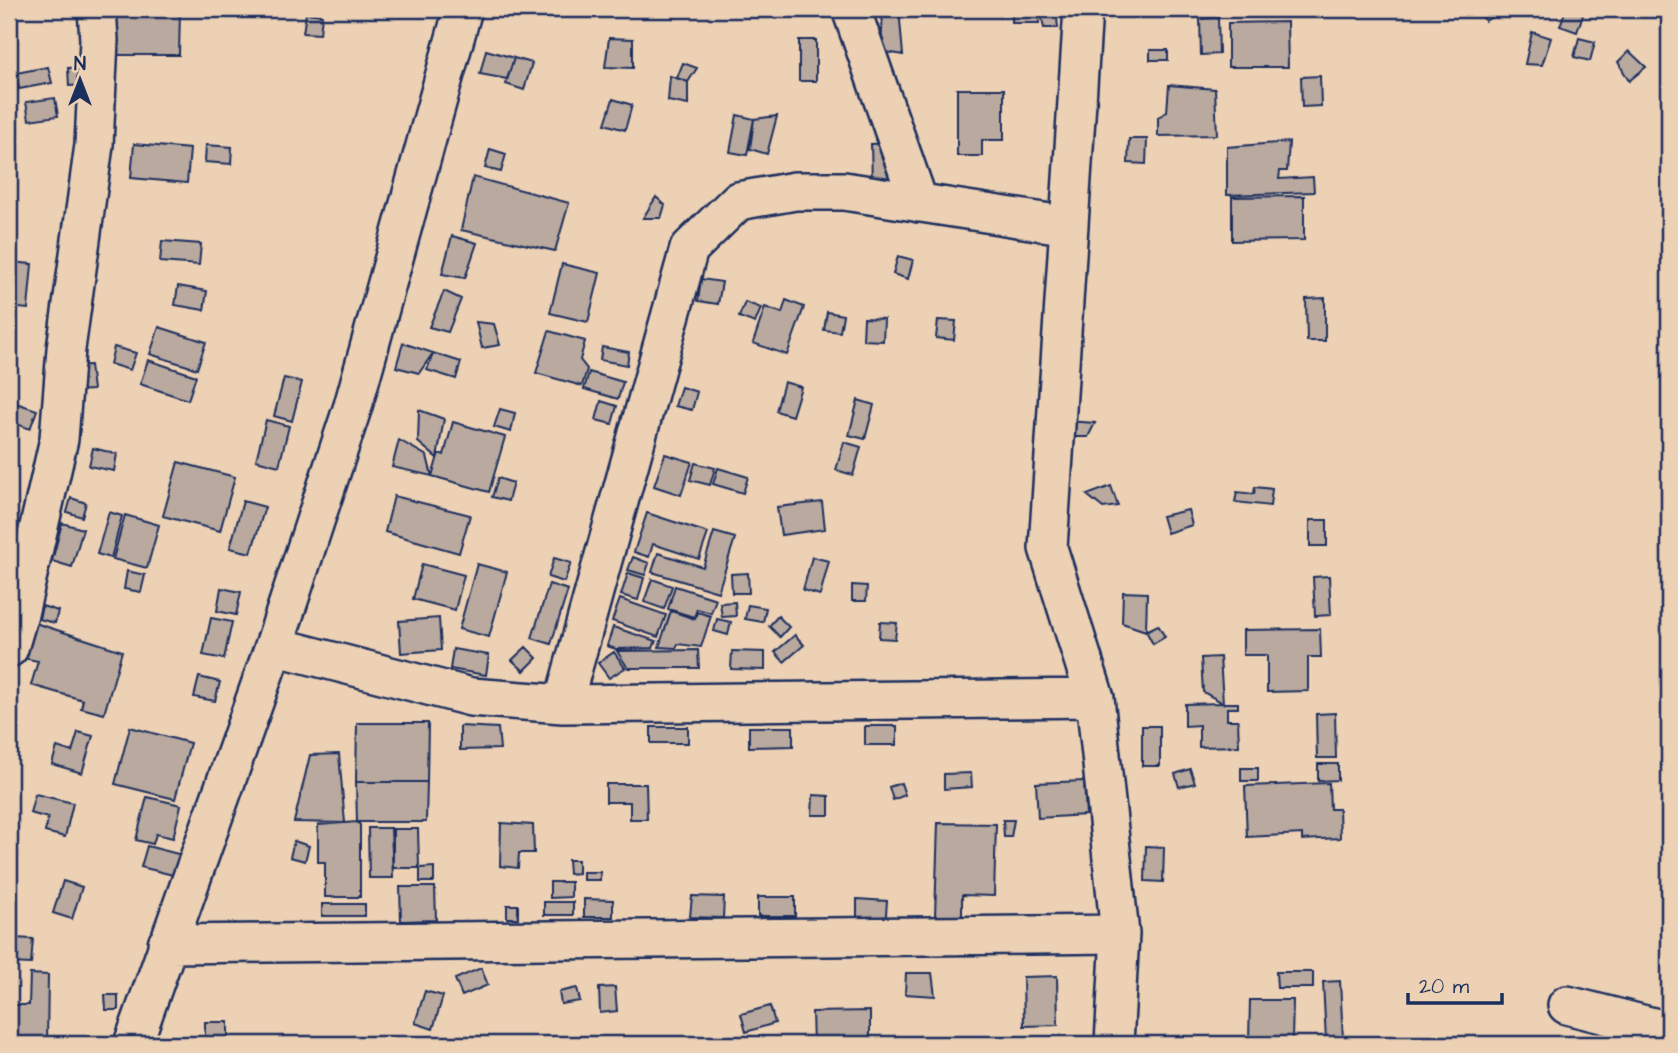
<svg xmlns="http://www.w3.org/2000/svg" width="1678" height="1053" viewBox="0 0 1678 1053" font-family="'Architects Daughter',sans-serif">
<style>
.building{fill:#b9a99f;stroke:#1b2f5e;stroke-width:2}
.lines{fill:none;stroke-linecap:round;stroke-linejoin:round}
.minor-casing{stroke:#1b2f5e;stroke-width:42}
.minor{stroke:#edd1b4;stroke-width:37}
</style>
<rect width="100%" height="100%" fill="#edd1b4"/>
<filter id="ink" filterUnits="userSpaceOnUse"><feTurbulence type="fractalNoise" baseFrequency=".0143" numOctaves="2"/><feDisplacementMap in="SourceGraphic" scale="14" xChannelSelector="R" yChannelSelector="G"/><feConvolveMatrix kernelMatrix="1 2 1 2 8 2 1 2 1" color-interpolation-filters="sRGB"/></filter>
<g filter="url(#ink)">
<!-- building -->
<path class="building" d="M883,9H899L903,55L881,51Z
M1012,9H1039V23H1012Z
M1040,9H1056L1058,28H1044Z
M1477,9H1507L1485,21Z
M1566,9H1585L1577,32L1560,26Z
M116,11H180L179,55H116Z
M306,13L322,15L320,34L303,33Z
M1218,18L1219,54L1201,55L1200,19Z
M1287,22L1288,67H1228V23Z
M1532,32L1551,38L1542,65L1525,64Z
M609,38L633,39V68L605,67Z
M1579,38L1595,42L1590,61L1574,57Z
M799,40H816V81H799Z
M486,50L514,58L507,79L480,74Z
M1150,50H1168V60H1150Z
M1629,51L1646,67L1629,81L1618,62Z
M514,58L532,63L524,90L506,84Z
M683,63L697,68L688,82L677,78Z
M48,67L52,83L19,89L16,73Z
M86,67L87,85L69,86L68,68Z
M670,76L688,82V105L668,101Z
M1320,76L1321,106L1302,107L1301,77Z
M1169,85L1215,89L1217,135L1158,136V117L1167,112Z
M957,89H1004V140H982V156H957Z
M55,98L58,116L29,120L26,102Z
M613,99L632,105L625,130L605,124Z
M737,115L754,119L747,155L730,152Z
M777,116L767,154L750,149L754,119Z
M1129,139H1147L1146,164L1128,163Z
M1289,142L1287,171H1280L1279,179L1313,177L1314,192L1227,195V147Z
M891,143L892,182H872L871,144Z
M134,144L190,149L187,183L131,178Z
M206,145L232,147L231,164L205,162Z
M490,149L506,154L501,172L485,168Z
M473,177L569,203L555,251L461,230Z
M1304,196V240L1232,241V197Z
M656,197L665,205L661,218H643Z
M9,201H16L17,236L9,237Z
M452,236L477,243L465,278L442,274Z
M162,241L201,244L199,265L160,262Z
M898,256L913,260L908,279L893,274Z
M9,262L32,264L28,309L9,307Z
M562,264L600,273L588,322L550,313Z
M701,279L722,282L718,304L698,301Z
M178,286L207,291L204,310L175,305Z
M444,291L461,299L448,332L429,327Z
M1325,298V341H1307L1306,299Z
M786,300L804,307L787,355L753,343L765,307L782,313Z
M745,302L761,308L755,323L739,317Z
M827,312L843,315L840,332L824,330Z
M864,318L884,319L883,341L863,340Z
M938,320L956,321L954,340L936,338Z
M476,322L494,324L500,345L482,348Z
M159,327L206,342L197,369L150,354Z
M549,331L585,341L580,360L587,369L582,386L536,373Z
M403,343L433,353L419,373L396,367Z
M114,347L136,353L130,370L110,364Z
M602,347L629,352L627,365L600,360Z
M433,353L461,362L456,379L427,370Z
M148,360L196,376L188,400L140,384Z
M90,365L93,390L72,391L70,366Z
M589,372L623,382L618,399L584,389Z
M284,378L302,382L292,421L274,416Z
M784,382L801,387L792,416L776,411Z
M681,387L697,392L692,410L675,406Z
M858,400L874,405L865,439L849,435Z
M601,401L617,406L612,424L596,420Z
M16,403L37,410L30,429L9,421Z
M500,409L515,413L511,432L494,427Z
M419,410L444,419L437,458L418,442Z
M266,420L289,426L279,466L256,460Z
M1066,421L1095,423L1088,437H1074Z
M453,422L505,437L489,492L432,476L439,453L444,455Z
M399,440L427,456L432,476L392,467Z
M844,442L861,447L853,475L836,470Z
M93,448L117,454L114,471L89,466Z
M665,454L692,462L681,495L654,486Z
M178,462L235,477L220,531L163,516Z
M695,463L715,468L710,485L690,480Z
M718,468L748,477L743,493L713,484Z
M498,478L513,483L508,501L492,497Z
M1111,486L1118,506L1103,508L1087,495Z
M1255,487L1272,489L1270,506L1235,502L1237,492L1254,494Z
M394,496L470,515L459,553L385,532Z
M71,498L86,503L82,517L67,512Z
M243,501L265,507L251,553L230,548Z
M822,502L825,529L781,535L777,507Z
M1188,510L1192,525L1167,533L1162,516Z
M109,512L122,516L111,558L97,554Z
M647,513L708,533L699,559L653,544L649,557L634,552Z
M125,515L159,525L147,568L113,559Z
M1310,520H1327V546H1310Z
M62,523L83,529L72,567L52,561Z
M714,532L735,538L718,592L652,572L658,553L703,567Z
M633,557L649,563L645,575L628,570Z
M812,557L829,561L820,595L803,590Z
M554,558L571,563L564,582L548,577Z
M422,564L464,575L455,610L413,599Z
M477,564L507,572L489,637L459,629Z
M127,571L145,575L141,592L124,589Z
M628,573L644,578L638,600L621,595Z
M748,573L749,593H732L731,574Z
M1329,576L1331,615L1315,616L1313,577Z
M652,579L672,586L664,609L644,602Z
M549,584L568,590L551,644L532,638Z
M852,585L867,586L866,601H852Z
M675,586L716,599L711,613L697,609L694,617L668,609Z
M221,588L241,592L236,615L217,611Z
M1123,592L1147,593L1146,631L1122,623Z
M620,599L666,615L658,637L612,621Z
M735,602L736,616L722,617L720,603Z
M748,605L766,608L763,622L745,619Z
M42,606L58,611L55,623L39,619Z
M671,611L695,619L697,612L711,616L701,647L678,644L676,648L659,647Z
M778,616L789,627L780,637L769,626Z
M211,618L232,622L224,659L203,655Z
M439,618L441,650L401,653L399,621Z
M717,619L731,622L728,635L714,631Z
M32,622L122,651L104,714L81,708L83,700L31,685L38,661L23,658Z
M880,622L897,623L895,639L879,638Z
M1158,625L1165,637L1153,644L1146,631Z
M613,627L656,641L653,648L616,649L607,646Z
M1320,629L1321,657H1308V691L1267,692V655H1243V630Z
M795,635L804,645L784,662L775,652Z
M526,647L537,658L524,671L512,660Z
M453,649L489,655L486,675L450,669Z
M698,650L699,668H628L617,651Z
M732,651L765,652V670L731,669Z
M614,652L625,668L609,678L598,663Z
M1220,657L1223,703L1203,692L1201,658Z
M199,677L220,682L215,701L194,697Z
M1223,703H1238V708H1227V720H1238L1239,746L1199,747V725L1185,726V704Z
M1335,713L1336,758H1317L1316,714Z
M357,723H428L427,782H356Z
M460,726L498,728L500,749L460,750Z
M865,726H897V745H865Z
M1142,726H1160V766H1142Z
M130,727L190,743L175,799L115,784Z
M651,727H688V743H651Z
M749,727H793V746L749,747Z
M78,732L93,736L82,773L52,764L57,747L72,752Z
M339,754L345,823L294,822L310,755Z
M1318,764H1338V780L1318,781Z
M1241,768H1258V781H1241Z
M1190,769L1195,783L1179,787L1175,774Z
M971,773L972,787L944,789V774Z
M1084,781L1086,815L1038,818L1036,783Z
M356,782H427L426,822H357Z
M901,783L905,795L893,800L889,787Z
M1329,783L1330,809H1339L1340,838L1302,840V834L1247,837L1245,786Z
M606,784H646L647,819H630V802H606Z
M35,794L73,803L65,837L45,832L48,818L30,813Z
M813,795L829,796V815H812Z
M147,797L181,805L173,838L156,834L153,844L136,840Z
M1003,820H1014L1011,837H1004Z
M357,822L360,825V897H325V862H318V825Z
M501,823L533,825L534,853H519L518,868L500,866Z
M938,823L996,824L994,896L962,895V917L935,916Z
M368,828H391L393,878H369Z
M393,829H418L419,868H393Z
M294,841L309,846L305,861L290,857Z
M147,846L182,855L177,876L141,867Z
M1146,846L1164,847L1163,882L1145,881Z
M568,860H578V873L569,874Z
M434,867V882H420V868Z
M583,872H600V880H583Z
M63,881L82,887L72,919L53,913Z
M550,882H571V897L550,898Z
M400,887H435L436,920L401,921Z
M692,896L724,897L723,918L690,917Z
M758,897H795V916H758Z
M584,899L613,900V917H584Z
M857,899L887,901L885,928L857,923Z
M544,902H573V915H544Z
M322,904H365V916H322Z
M507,905H518V918H507Z
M13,938L33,939L31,964L11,963Z
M481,968L488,985L462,996L455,979Z
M1276,972H1313V988H1277Z
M906,973H932L935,996L905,994Z
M30,974L48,975L47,1044H9V1005H29Z
M1057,976L1058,1025L1024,1026L1023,977Z
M1340,981L1343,1039L1326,1040L1323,982Z
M615,987L617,1011L600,1013L599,988Z
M577,988L580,1001L561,1004L559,992Z
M425,991L443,996L433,1029L415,1023Z
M105,995H118V1010H106Z
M1250,1000H1293L1292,1040H1249Z
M770,1006L775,1023L746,1032L741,1014Z
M870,1011V1044H813L812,1012Z
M205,1022H228V1041L205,1042Z"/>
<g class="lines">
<defs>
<path id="minor" d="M851,9L919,203
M1083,9L1048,548L1095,698L1120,934L1114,1044
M274,646L471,697L563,704L1095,698
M9,648L19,614L59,439L66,349L94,145L99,40L97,9
M563,704L689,249L738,201L795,191H844L1069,226
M167,944L1120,934
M1567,1005L1669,1031
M133,1044L274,646L353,406L463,9"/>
</defs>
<!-- minor casing -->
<use href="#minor" class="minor-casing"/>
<!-- minor -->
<use href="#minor" class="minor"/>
</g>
</g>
<!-- margin -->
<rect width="1678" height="1053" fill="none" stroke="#edd1b4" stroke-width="35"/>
<rect x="18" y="18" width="1643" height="1018" fill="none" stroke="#1b2f5e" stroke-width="2.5" filter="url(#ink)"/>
<!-- north arrow -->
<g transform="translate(80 80)" stroke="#edd1b4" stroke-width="5" paint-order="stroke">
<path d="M0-5L12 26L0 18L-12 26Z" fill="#1b2f5e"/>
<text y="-10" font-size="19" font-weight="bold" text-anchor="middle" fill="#1b2f5e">N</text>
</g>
<!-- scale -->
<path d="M1408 993v10h94v-10" fill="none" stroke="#1b2f5e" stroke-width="3.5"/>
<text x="1419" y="993" font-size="21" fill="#1b2f5e" stroke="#edd1b4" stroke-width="5" paint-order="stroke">20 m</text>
</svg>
